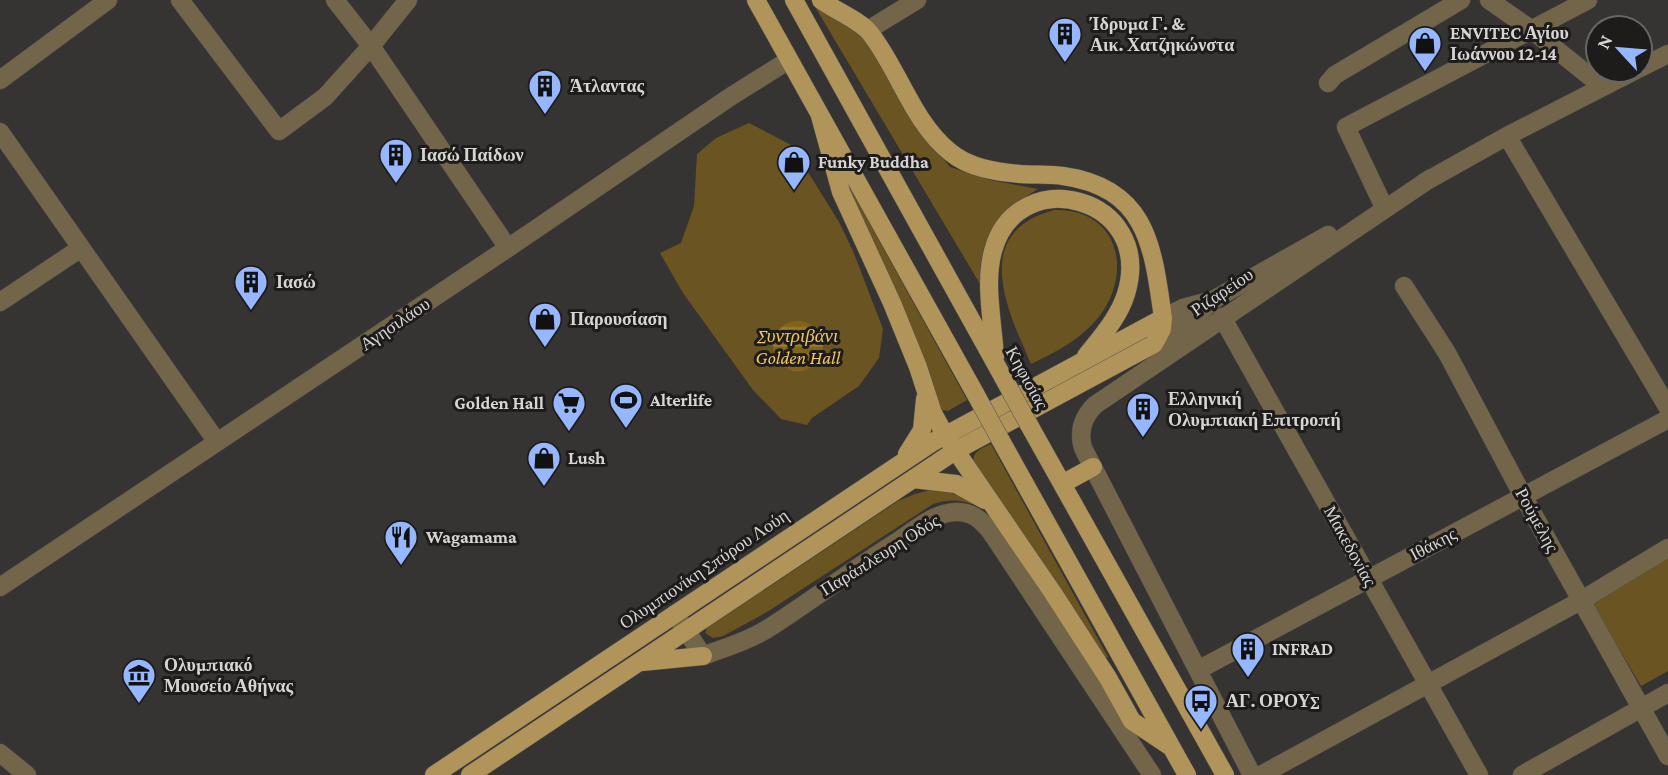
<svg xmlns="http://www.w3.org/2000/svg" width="1668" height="775" viewBox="0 0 1668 775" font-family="'Crimson Pro',serif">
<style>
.green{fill:#6a5421}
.water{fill:url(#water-rules)}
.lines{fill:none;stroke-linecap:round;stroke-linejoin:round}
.minor-casing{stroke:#53514f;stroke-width:19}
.major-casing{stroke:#53514f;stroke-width:19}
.minor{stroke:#73654a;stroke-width:18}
.major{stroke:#b0945a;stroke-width:18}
.major-bridge-casing{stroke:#53514f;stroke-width:19;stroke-linecap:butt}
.major-bridge{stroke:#b0945a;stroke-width:18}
.labels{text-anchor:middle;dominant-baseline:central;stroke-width:6;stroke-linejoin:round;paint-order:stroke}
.poi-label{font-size:18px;font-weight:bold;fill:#d6d5d3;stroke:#1d1c1b;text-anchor:start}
.street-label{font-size:18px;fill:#d6d5d3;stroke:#1d1c1b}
.water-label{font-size:19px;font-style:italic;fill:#f3c663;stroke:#1d1c1b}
</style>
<defs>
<pattern id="water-rules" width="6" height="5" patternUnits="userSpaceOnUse" patternTransform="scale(1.75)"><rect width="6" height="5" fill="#836417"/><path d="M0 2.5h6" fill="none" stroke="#998043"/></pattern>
</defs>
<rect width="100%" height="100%" fill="#363432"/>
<!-- green -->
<path class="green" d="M811,0L869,38L922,133L950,167L990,180L1038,189C998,214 979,234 980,284Z
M749,123L791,145L839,222L853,251L883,329L879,358L859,386L812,418L807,425L781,419L753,390L683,293L660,253L681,243L694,206L697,154L716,138Z
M848,184L967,400L948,411L940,410L844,187Z
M1054,210C1119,208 1134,273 1098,318C1080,340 1056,352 1031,364C1008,311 969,233 1054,210Z
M991,444L1108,657L1104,658L973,462C973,451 982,448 991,444Z
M931,490L950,492L980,507C963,500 952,498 933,504L767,612L723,636L713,638L705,633L707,628L898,501L915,494Z
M1668,557V671L1641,686L1592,603Z"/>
<!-- water -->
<path class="water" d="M773 346a25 25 0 1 1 50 0a25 25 0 1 1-50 0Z"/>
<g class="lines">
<defs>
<path id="minor" d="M180,0L279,131L325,97L371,46L408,0
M335,0L371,46L508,248
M1489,0L1532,30L1603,87
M868,30L917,0
M1640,68L1668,54
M0,80L108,0
M1328,83L1335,75L1461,0
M0,132L217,442
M1507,136L1668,408
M1423,183L1507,136L1636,70
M1383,205L1346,127L1588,0
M1404,286L1447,353L1523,496L1668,756
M0,302L81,248
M1222,317L1479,775
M1163,318L1183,308L1213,300L1328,235
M1154,344L1190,323L1213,300
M0,587L508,248L730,97L789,60
M675,614L703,656C727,647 751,640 772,626C815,598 855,568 898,541C915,530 934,513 955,512C972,511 981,520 991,532L1152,775
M1198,670L1668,419
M0,753L27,775
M1252,775L1083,448C1078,431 1083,417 1095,405L1431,178
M1261,775L1582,600L1668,548
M1522,775L1668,693"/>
<path id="major" d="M756,0L976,395
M794,0L1004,379
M820,116L841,192L892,303L918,367L933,413L945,435L1053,593L1108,678L1132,721L1171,747
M995,357C993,323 984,283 993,251C1017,161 1156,196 1126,294C1119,317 1101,337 1086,356
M1028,423L1225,775
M1000,439L1187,775
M907,454L922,430L925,399
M913,479L956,484L985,500
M1062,484L1093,467
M642,662L703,656
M434,775L933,442L1163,318
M470,775L955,451L1154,344L1162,329L1163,318C1153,248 1148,188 1063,176C1049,174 1034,175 1020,174C996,172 969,168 950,152C912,121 899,70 870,33C861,21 834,10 821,0"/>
</defs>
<!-- minor casing -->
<use href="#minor" class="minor-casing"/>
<!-- major casing -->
<use href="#major" class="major-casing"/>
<!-- minor -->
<use href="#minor" class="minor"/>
<!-- major -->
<use href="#major" class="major"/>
<defs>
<path id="major-bridge" d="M1004,379L1028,423
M976,395L1000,439"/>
</defs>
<!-- major-bridge casing -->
<use href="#major-bridge" class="major-bridge-casing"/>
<!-- major-bridge -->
<use href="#major-bridge" class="major-bridge"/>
</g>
<!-- icons -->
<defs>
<symbol id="building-pin" viewBox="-11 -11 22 30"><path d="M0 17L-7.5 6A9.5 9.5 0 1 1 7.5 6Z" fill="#96b6fd" stroke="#1d1c1b"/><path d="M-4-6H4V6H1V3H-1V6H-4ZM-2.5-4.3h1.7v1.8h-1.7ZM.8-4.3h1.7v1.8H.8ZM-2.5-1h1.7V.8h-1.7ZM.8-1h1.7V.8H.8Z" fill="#111"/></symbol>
<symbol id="shop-pin" viewBox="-11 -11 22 30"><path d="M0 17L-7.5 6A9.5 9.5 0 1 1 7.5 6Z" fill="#96b6fd" stroke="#1d1c1b"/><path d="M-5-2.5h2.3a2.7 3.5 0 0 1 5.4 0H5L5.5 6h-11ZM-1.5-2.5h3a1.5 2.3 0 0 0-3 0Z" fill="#111"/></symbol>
<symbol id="stadium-pin" viewBox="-11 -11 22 30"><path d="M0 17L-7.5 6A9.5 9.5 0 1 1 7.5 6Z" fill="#96b6fd" stroke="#1d1c1b"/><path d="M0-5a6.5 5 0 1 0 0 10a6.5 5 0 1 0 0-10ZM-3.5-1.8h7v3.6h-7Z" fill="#111"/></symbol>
<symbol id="supermarket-pin" viewBox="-11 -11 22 30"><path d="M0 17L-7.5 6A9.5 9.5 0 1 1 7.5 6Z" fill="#96b6fd" stroke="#1d1c1b"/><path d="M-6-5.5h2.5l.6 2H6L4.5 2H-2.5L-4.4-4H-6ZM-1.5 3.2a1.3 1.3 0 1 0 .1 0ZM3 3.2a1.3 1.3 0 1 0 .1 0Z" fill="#111"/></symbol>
<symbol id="restaurant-pin" viewBox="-11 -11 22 30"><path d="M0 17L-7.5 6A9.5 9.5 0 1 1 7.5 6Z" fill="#96b6fd" stroke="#1d1c1b"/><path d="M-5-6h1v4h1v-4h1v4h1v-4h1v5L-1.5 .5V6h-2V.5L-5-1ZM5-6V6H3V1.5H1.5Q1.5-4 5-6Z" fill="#111"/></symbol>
<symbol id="museum-pin" viewBox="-11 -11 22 30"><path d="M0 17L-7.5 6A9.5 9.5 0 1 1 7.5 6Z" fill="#96b6fd" stroke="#1d1c1b"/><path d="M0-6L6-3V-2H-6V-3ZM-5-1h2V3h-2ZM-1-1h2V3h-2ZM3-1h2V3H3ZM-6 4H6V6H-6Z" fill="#111"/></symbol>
<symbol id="bus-pin" viewBox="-11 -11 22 30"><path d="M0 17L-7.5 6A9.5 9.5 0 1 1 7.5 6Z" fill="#96b6fd" stroke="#1d1c1b"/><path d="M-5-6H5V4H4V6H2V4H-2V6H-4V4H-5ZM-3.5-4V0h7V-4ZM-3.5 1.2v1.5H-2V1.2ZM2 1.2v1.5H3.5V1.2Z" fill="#111"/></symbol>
</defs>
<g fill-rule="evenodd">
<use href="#building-pin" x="1046" y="15" width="38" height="52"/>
<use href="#shop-pin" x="1406" y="24" width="38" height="52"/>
<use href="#building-pin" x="526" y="67" width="38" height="52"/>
<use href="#building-pin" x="377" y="136" width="38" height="52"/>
<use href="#shop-pin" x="775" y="143" width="38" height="52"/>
<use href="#building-pin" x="232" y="263" width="38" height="52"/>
<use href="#shop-pin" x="526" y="300" width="38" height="52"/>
<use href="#stadium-pin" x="607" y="381" width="38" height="52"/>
<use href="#supermarket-pin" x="550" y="384" width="38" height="52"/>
<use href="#building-pin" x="1124" y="390" width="38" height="52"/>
<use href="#shop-pin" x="525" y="439" width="38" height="52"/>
<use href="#restaurant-pin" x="382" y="518" width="38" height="52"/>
<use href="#building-pin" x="1229" y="630" width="38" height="52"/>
<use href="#museum-pin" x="120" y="656" width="38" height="52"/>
<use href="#bus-pin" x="1182" y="682" width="38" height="52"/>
</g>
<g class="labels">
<!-- poi labels -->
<g class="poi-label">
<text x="1090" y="24">Ίδρυμα Γ. &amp;<tspan x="1090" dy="21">Αικ. Χατζηκώνστα</tspan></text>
<text x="1450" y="33">ENVITEC Αγίου<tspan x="1450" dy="21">Ιωάννου 12-14</tspan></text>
<text x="570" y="86">Άτλαντας</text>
<text x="420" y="155">Ιασώ Παίδων</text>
<text x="818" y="162">Funky Buddha</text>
<text x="276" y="282">Ιασώ</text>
<text x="570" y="319">Παρουσίαση</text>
<text x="1168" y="399">Ελληνική<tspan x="1168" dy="21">Ολυμπιακή Επιτροπή</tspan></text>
<text x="650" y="400">Alterlife</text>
<text x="544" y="403" text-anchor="end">Golden Hall</text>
<text x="568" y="458">Lush</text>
<text x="426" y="537">Wagamama</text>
<text x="1272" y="649">INFRAD</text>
<text x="164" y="665">Ολυμπιακό<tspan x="164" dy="21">Μουσείο Αθήνας</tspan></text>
<text x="1226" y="701">ΑΓ. ΟΡΟΥΣ</text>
</g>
<!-- street labels -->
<g class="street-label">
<text transform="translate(1222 292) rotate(-34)">Ριζαρείου</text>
<text transform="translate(395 324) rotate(-34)">Αγησιλάου</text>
<text transform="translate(1027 378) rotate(61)">Κηφισίας</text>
<text transform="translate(1537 520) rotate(61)">Ρούμελης</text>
<text transform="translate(1433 544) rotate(-28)">Ιθάκης</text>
<text transform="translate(1350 546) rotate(61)">Μακεδονίας</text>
<text transform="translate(880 555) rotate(-32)">Παράπλευρη Οδός</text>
<text transform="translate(704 569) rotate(-34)">Ολυμπιονίκη Σπύρου Λούη</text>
</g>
<!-- water labels -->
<g class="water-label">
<text x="798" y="335">Συντριβάνι<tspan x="798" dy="22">Golden Hall</tspan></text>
</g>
</g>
<!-- north arrow -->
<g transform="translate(1619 49) rotate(296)"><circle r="33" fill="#1d1c1b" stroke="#676665" stroke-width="2"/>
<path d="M0-5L12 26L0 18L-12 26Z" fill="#96b6fd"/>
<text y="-10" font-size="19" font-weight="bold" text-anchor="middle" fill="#d6d5d3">N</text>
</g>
</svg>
